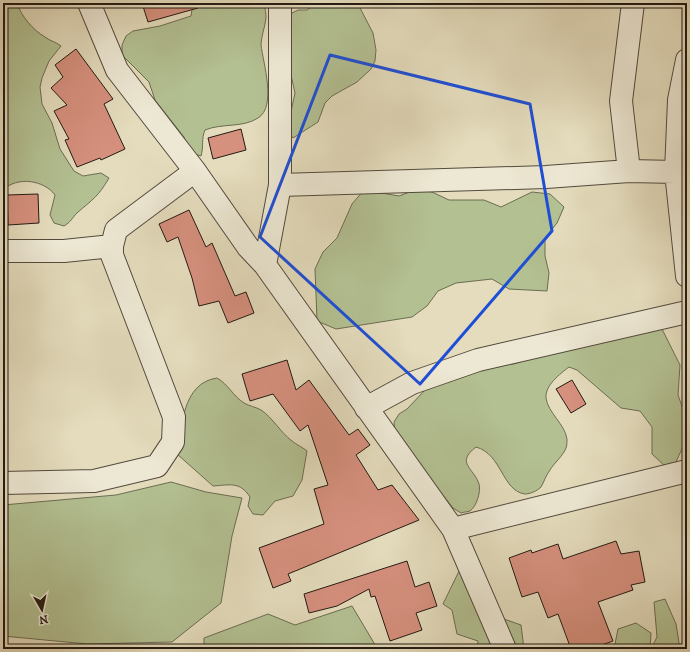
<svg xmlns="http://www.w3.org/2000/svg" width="690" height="652" viewBox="0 0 690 652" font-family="'IM FELL DW Pica',serif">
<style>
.green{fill:#b3c092;stroke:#6b6d52}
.building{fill:#d6907e;stroke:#231a12}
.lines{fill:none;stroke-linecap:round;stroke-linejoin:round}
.street-casing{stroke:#534a3d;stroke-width:24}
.street{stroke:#ede8d4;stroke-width:22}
.marked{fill:none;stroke:#1d4ed8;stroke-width:3;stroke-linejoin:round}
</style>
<rect width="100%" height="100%" fill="#e4dcbd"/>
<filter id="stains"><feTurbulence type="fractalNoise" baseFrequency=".005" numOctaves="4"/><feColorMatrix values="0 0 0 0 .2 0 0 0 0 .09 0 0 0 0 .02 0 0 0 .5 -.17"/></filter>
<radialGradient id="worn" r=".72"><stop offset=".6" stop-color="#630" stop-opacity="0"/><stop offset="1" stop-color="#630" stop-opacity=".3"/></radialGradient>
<!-- green -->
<path class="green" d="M3,3H17C21,16 33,30 45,37C50,41 56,42 61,46L49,61L42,78L40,87L42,104L52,123L60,149L74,171L83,176L101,173L109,178C98,197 93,199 77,213C72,218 71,222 64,226L54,223L50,215L55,195C44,180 17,176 3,190Z
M193,3H264C265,8 266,13 266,18C265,27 261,37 261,45C263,62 277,107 258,118C243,128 222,123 205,130C201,139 204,146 201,156L192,153L187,145L184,137L155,100L149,82L122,55V45L126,36L133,31L160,26L191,16Z
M316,3H351L359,6L373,33L376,50L375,61L371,69L357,82L332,96L325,103L318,122L293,138L287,130L295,93L291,75L290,14L298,10H307Z
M364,190L399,196L415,190L432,192L449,200H484L501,207L532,192L550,194L564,207L557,223L545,238V256L549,273L547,291L509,289L492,279L456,283L438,291L427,306L412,317L336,329L317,321L315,269L323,252L337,238L352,204Z
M659,323L680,365L678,395L687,420V438L675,464L666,467L652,454V427L640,411L621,408L577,370L569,367C560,374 545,385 546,398C548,413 565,424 567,439C567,441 567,446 566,448C563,456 554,463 550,470C546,475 544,482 541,487C537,491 530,494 525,494C502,491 502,454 476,447C455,463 474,468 479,484C481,491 477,506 470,511C468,512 463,512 461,513L453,508L435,485L422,471L407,445L395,431L394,422L399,414L407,409L425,390L433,385L485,366L513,364L521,362L527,354Z
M217,378C228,384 233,396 244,403C249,406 256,407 261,410C273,418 280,432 292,441C297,445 302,447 307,451L302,480L293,496L275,501L263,515L253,514L248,506L250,497C240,481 229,485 213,486L177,454C182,427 182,383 217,378Z
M171,482L206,492L242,498L232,536L221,603L172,642L87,644L3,636V505L116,495Z
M463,563L499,649H477L478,641L457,634L452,610L443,604Z
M665,599L676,624L680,649H651L657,637L654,602Z
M352,606L377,648L389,649H204V638L268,614L295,625Z
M501,618L521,625L524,649H510Z
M636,623L651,633L650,649H614L618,629Z"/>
<!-- building -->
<path class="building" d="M142,3H197L198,8L148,22Z
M76,49L113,99L104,104L125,149L101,160L100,158L77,167L65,140L69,139L54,111L67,105L51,88L63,77L55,65Z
M241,129L246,150L213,159L208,138Z
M38,194L39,223L8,225L7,195Z
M189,210L206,247L212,243L235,296L246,292L254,313L228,323L219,301L199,306L192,278L178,237L167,242L159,224Z
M287,360L296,390L309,380L349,435L358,429L370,445L356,455L378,490L392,485L419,520L288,574L291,581L273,588L259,548L324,524L314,489L328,485L308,425L300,431L273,394L250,401L242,374Z
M572,380L586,404L571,413L556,389Z
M616,541L621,554L639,551L645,582L631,585L633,590L598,602L613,641L591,649H571L558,614L548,618L538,592L522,597L509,558L531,550L532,553L558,544L563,559Z
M407,561L415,587L429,582L437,606L416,613L422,630L390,641L375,596L371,597L369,589L337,606L309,613L304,594Z"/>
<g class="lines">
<defs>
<path id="street" d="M89,3L117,70L195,171L248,247L265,265L453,529L505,649
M687,60L679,100L676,172L687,276
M629,171L621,101L633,3
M280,185L546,177L629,171L676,172
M3,251H64L112,246
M265,265L280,185V3
M366,408L412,383L478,360L687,312
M3,483L94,481L157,466L173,442L174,417L112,255V246L116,230L195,171
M453,529L687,471"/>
</defs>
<!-- street casing -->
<use href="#street" class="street-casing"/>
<!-- street -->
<use href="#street" class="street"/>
</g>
<!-- marked area -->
<path class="marked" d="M330,55L530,104L552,231L420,384L260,237Z"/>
<!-- margin -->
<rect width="690" height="652" fill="none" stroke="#e4dcbd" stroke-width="16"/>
<rect x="4" y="4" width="682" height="644" fill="none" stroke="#231a12" stroke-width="2"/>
<rect x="8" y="8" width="674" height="636" fill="none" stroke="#231a12"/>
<!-- north arrow -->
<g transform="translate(42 610) rotate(171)" stroke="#ede8d4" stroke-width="3" paint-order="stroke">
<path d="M0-3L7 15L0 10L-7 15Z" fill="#231a12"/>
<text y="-6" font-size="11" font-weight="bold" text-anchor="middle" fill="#231a12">N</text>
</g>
<rect width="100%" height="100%" filter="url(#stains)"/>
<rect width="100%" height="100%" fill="url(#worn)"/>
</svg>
